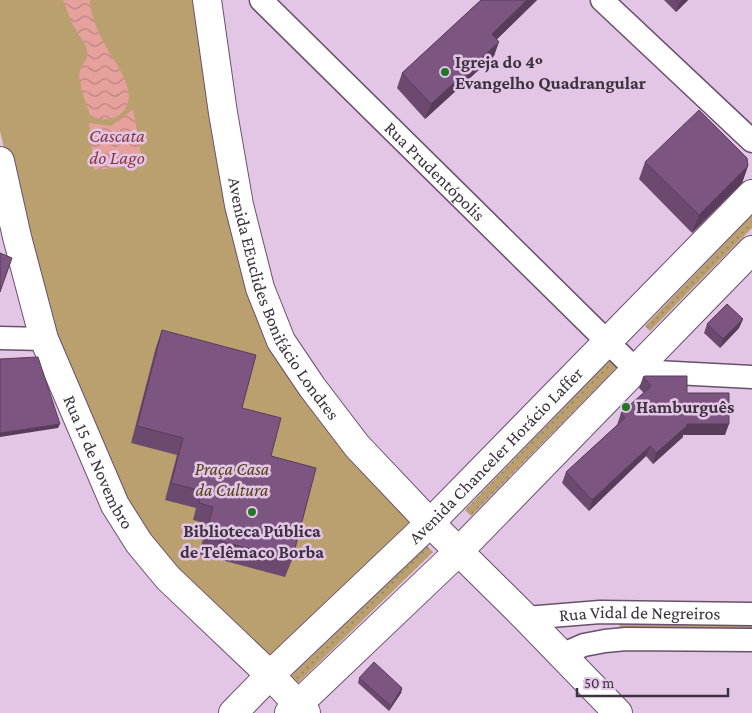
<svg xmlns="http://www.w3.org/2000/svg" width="752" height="713" viewBox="0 0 752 713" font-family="'Crimson Pro',serif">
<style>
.grass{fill:url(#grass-dots)}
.park{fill:#baa06e}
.water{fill:url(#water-waves)}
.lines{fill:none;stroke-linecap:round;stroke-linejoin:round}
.street-casing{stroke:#6a506c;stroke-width:25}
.secondary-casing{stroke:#6a506c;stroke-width:30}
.street{stroke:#fff;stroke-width:22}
.secondary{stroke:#fff;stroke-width:28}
.wall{fill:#6c496f}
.shaded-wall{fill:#583c5a}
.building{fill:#7d5581;stroke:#583c5a}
.poi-dot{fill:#217622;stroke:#e3c6e6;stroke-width:2}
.labels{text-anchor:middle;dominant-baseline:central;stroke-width:5;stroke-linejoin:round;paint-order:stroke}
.poi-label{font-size:18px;font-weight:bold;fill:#3d323f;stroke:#e3c6e6;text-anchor:start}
.street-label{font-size:18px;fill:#3d323f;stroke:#e3c6e6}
.park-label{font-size:18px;font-style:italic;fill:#564113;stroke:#e3c6e6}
.water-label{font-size:19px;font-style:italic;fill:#8b3938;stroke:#e3c6e6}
</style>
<defs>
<pattern id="grass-dots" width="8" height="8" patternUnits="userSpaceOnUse" patternTransform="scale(1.25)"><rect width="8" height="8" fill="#baa06e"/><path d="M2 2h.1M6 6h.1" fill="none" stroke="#98835c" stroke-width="1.8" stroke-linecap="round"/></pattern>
<pattern id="water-waves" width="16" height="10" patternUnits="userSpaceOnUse" patternTransform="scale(1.25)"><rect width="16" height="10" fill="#e6a19c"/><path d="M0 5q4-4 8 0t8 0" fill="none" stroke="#bc8481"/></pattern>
</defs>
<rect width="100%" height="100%" fill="#e3c6e6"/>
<!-- grass -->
<path class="grass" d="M752,215V228L650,331L645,326Z
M614,356L622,362L471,516L465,510Z
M427,546L433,552L297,684L291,676Z"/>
<!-- park -->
<path class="park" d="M0,0H196L245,277L284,370L360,469L418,527L268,663L145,543L63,367L29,256L0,131Z
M620,616L752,617V636L619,634Z"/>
<!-- water -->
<path class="water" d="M63,0H90C90,17 100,36 108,50C117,67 143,98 119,115C109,122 101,120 90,115L82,92L79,74L82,66L87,58V48L72,23Z
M133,109L143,165L94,170L89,123L111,126Z"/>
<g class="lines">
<defs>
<g id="street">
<path id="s1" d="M261,0L635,369L656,372L752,377"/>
<path d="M602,0L752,141"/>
<path d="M0,338L44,339"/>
<path id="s2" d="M526,618L600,612L752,614"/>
<path d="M561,655L584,645L605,641L626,639L752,640"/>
</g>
<g id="secondary">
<path id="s3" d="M207,0L223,113L239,205L260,288L281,341L312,387L357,446L430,523L526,618L618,713"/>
<path id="s4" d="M0,161L17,237L44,339L115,505L139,543L168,578L270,675L306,713"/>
<path id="s5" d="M233,713L270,675L430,523L752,194"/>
<path d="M289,713L458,552L752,250"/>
</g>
</defs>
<!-- street casing -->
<use href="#street" class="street-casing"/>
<!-- secondary casing -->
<use href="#secondary" class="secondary-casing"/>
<!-- street -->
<use href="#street" class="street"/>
<!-- secondary -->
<use href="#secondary" class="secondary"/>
</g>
<!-- wall -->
<path class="wall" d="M481,0H537L497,39L494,56L425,119L397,88L402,73Z
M664,0H688L676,12Z
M645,162L748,166L742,183L692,233L639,179Z
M743,319L739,328L720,348L704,333L707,324Z
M162,330L242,408L271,456L292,560L285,577L199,554L207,524L193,520L196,508L165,500L177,455L131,443L156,347Z
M643,377L687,393L725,435H683V437L653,464L646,456L589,511L562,483L566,472L617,425L621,413L644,393L639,388Z
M359,678L402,688L401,693L389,711L358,683Z"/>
<!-- shaded-wall -->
<path class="shaded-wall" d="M527,0H537L487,49L492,34Z
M683,0H688L676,12L679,3Z
M499,42L494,56L425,119L431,104Z
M748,166L742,183L692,233L699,215Z
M743,319L739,328L720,348L723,339Z
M60,424L58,428L0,437V433Z
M687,424H729L725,435H683V437L653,464L656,453Z
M650,446L646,456L589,511L592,500Z
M402,688L401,693L389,711L391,706Z"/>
<!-- building -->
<path class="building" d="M481,0H527L492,34L499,42L431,104L402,73Z
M676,0H683L679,3Z
M699,110L747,158L748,166L699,215L645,162Z
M0,253L12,258L0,292Z
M727,304L743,319L723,339L707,324Z
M162,330L256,355L242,408L281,418L271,456L316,468L292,560L205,537L213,507L199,503L202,491L171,483L183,438L137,426Z
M38,357L60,424L0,433V359Z
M645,376H687V393H729V424H687V426L656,453L650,446L592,500L566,472L625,418L621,413L651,386L643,377Z
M374,662L402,688L391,706L359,678Z"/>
<!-- markers -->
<g class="poi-dot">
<circle cx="445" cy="72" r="5"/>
<circle cx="626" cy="407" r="5"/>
<circle cx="252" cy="512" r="5"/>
</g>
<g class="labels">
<!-- poi labels -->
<g class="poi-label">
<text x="455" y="62">Igreja do 4º<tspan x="455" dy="21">Evangelho Quadrangular</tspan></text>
<text x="636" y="407">Hamburguês</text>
<text x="252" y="531" text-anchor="middle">Biblioteca Pública<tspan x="252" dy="21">de Telêmaco Borba</tspan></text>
</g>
<!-- street labels -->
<g class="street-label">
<text stroke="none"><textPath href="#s1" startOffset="244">Rua Prudentópolis</textPath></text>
<text stroke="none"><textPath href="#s3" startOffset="312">Avenida EEuclides Bonifácio Londres</textPath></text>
<text stroke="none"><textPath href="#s5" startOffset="368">Avenida Chanceler Horácio Laffer</textPath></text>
<text stroke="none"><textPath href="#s4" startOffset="318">Rua 15 de Novembro</textPath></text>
<text stroke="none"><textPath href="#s2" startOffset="114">Rua Vidal de Negreiros</textPath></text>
</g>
<!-- park labels -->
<g class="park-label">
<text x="232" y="469">Praça Casa<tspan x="232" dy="21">da Cultura</tspan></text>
</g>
<!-- water labels -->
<g class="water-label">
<text x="117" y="135">Cascata<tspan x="117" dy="22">do Lago</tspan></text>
</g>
</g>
<!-- scale -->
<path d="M577 688v8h151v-8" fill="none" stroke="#3d323f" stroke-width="2.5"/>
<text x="584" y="688" font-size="15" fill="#3d323f" stroke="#e3c6e6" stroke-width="4" paint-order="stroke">50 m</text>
</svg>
